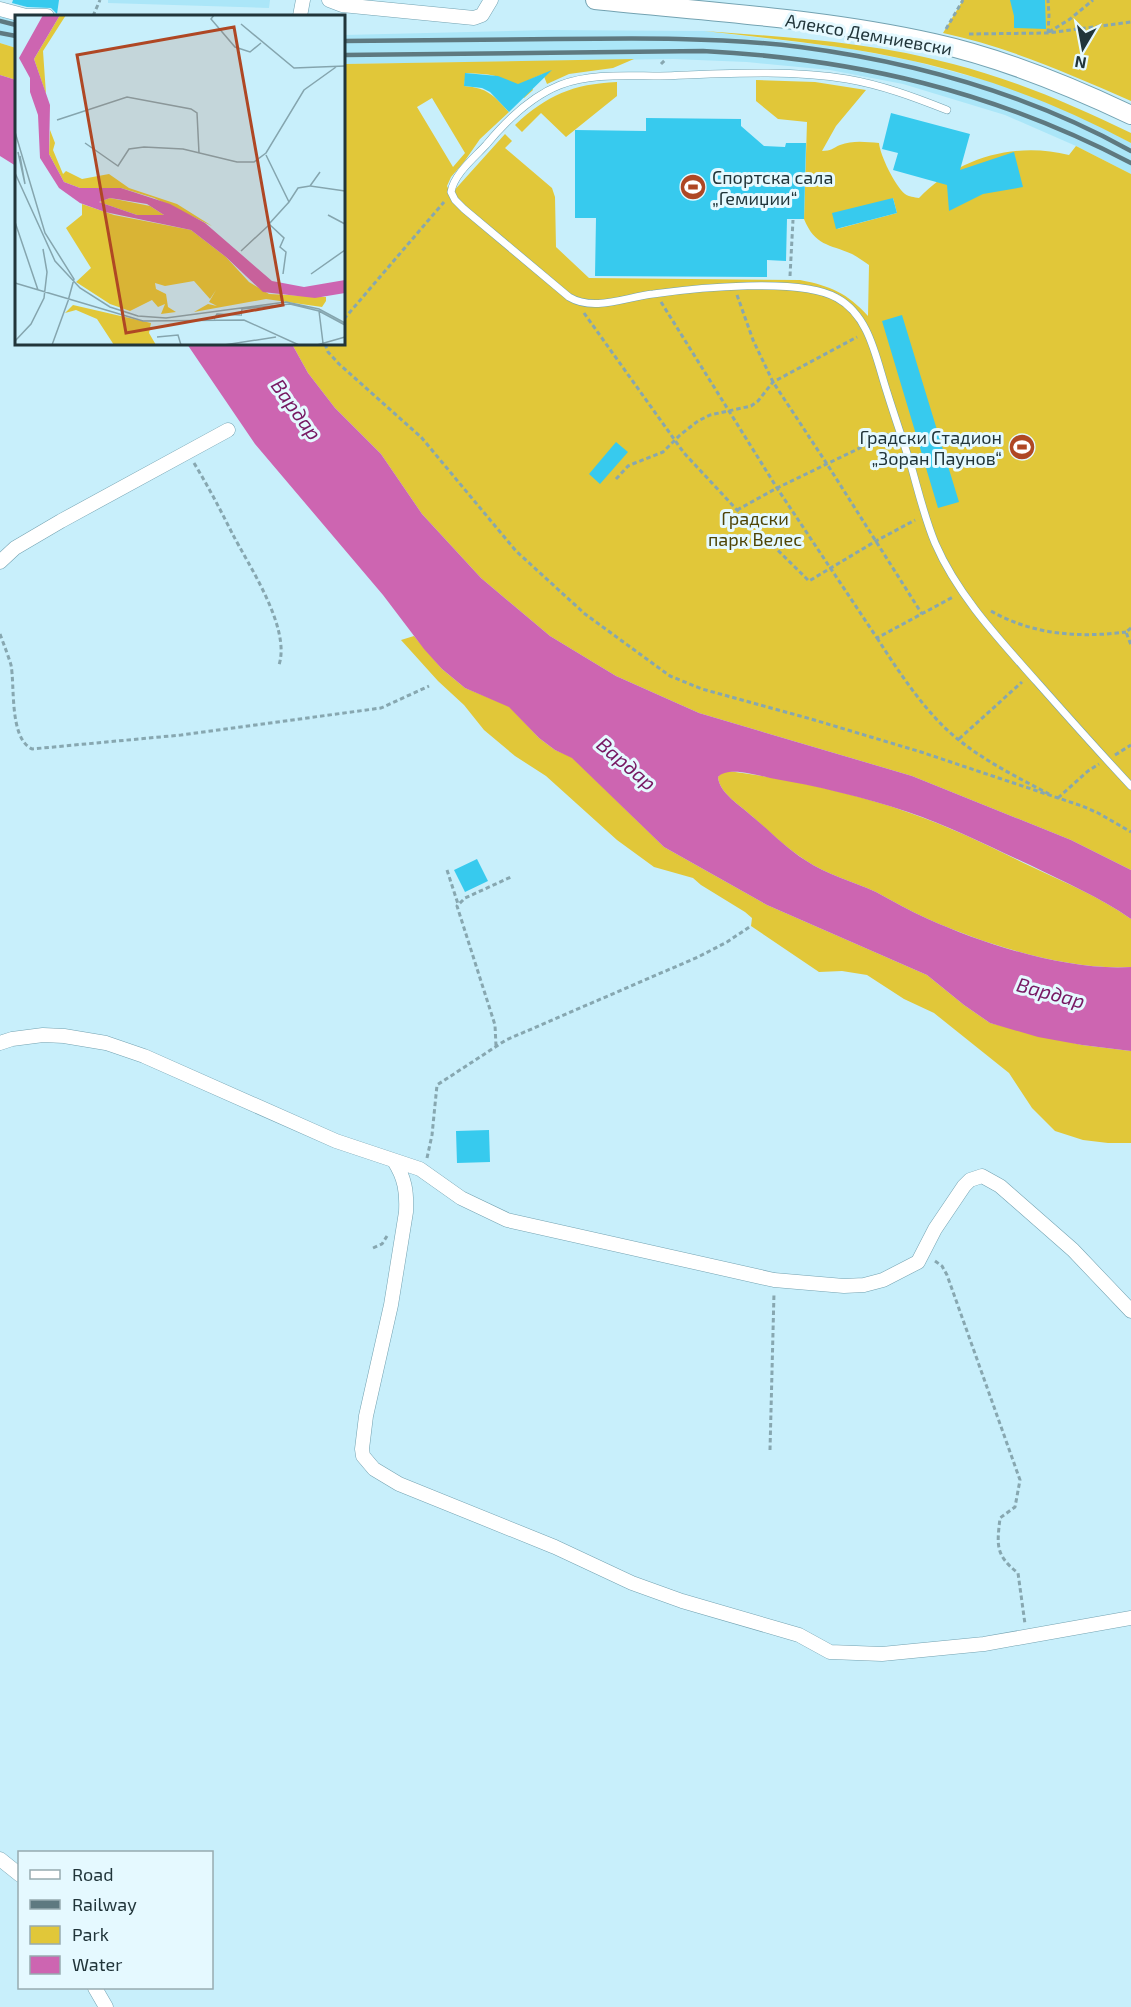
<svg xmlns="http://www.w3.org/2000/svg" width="1131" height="2007" viewBox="0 0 1131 2007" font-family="'Exo 2',sans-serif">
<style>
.built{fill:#abe6f8}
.green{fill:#e1c739;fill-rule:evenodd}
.water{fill:#cd65b1}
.building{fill:#37caee}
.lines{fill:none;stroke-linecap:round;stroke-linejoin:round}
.service-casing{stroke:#73a2b1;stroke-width:8}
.minor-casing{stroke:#73a2b1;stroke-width:15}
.secondary-casing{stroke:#73a2b1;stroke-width:20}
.path{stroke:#87a7b0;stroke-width:3;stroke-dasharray:4.5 3;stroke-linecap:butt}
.service{stroke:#fff;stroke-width:7}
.minor{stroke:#fff;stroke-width:14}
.secondary{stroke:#fff;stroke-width:18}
.rail{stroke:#5e7980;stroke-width:4.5}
.labels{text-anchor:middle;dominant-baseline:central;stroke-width:6;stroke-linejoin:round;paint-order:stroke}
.street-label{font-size:18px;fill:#21353a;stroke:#e5f9ff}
.poi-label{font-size:18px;fill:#21353a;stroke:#e5f9ff;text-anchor:start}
.park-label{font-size:18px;fill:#4e4406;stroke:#e5f9ff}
.water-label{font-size:20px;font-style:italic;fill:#761762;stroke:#e5f9ff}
.inset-road{fill:none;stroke:#85a5ae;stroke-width:1.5}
.view{fill:#af4724;fill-opacity:0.15;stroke:#af4724;stroke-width:3}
.inset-edge{fill:none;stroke:#21353a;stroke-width:3}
</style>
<rect width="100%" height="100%" fill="#c8effb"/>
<!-- built -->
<path class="built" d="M108,0H270L269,8L108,3Z
M0,16L16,19V48L0,43Z
M548,30L704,31L846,48L913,61L1003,85L1058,107L1104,128L1131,143V174L1076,146L1005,115L903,84L830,70L747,62L673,59L344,64V35Z"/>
<!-- green -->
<path class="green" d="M963,0H1131V101C1070,74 1008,47 943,33Z
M704,31C787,37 872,42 953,64C1015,80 1073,105 1131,133V143C1062,106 990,78 913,61C844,45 774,39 704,31Z
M0,43L16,48V80L0,75Z
M634,59L613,68L569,74L547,84L543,74L529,80L533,90L524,98C500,74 500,75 466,73L464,86C488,88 493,95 509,112L480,139L464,162L451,177L447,186L451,194L505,134L512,141L505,148L552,188L555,197L556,247L589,278L800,280C831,286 847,293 868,316L869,265C863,261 858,257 852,254C829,244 815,246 804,219L807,122L778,119L756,101V80L815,82L866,90L836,126L822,151C831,151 833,148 840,145C853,140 866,142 879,143C880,155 895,186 905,194C909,197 914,197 919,198C957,158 1015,141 1069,155L1076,146L1131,174V870L1071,840L912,776L699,713L616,676L550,636L481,578L422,514L381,454L335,408L308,373L292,344H344V64ZM432,98L465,153L453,167L417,107ZM893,198L897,213L837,229Z
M617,82V96L566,137L541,113L522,132L515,125C547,95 573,84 617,82Z
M414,636L442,669L465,688L509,706L539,738L555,750L572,757L664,847L767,905L927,975L964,1005L990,1023L1082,1045L1131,1051V1143H1108L1083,1140L1055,1131L1032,1108L1009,1073L934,1013L904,999L867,975L842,971L819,972L751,926L752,918L745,912L701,885L693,878L654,867L617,840L546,776L515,756L484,730L464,705L438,681L401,640Z
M728,771C789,779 852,792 910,813C951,827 991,847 1030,866C1064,882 1100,897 1131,919V967C1069,971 986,945 928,919C910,911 893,901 876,892C852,881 827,875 805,860C786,848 770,832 753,817C741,806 719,793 718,777L722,772Z"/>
<!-- water -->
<path class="water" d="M0,75L16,80V166L0,156Z
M187,344H292L308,373L335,408L381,454L422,514L481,578L550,636L616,676L699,713L912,776L1071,840L1131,870V919C1100,897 1064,882 1030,865C990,847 950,826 908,812C863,797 817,786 770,778C757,775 727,766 718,777C719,793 741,806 753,817C770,831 786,848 805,860C827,875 852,881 876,892C893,901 910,911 928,919C986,945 1068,971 1131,967V1051L1082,1045L1038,1037L990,1023L964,1005L927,975L767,905L664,847L572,758L555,750L539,738L509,707L465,688L442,669L424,649L383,595L255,444Z"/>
<!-- building -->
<path class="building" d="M13,0H59L57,14L51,8L27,7L12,3Z
M1010,0H1045L1046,29L1014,28V16Z
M552,70L509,112L490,92L482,88L464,86L465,73L498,76L518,84Z
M891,113L970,134L960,170L1014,152L1023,187L983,194L949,211L947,185L893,170L898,153L882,149Z
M646,118L741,119V126L764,146L785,147L786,143H806L804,219H787L786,261L767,260V277L595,276L596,218H575V130L646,131Z
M893,198L897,213L836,229L832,213Z
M902,315L959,502L938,508L882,321Z
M616,442L628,452L600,484L589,474Z
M477,859L488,881L465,892L454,870Z
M489,1130L490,1162L457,1163L456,1131Z"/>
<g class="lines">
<defs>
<path id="service" d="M947,110C914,97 882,85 847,79C788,69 719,74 660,76C627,76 591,73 560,85C532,96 505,122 486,145C474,158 454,174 451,192L455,200L464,209L569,297C594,312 626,297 653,294C696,288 801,277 837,298C870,316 876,359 887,392C895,418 904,443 912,469C919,494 925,519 935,543C958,596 999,639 1037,682C1068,717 1099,752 1131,786"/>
<path id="minor" d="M329,0L342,5L474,18L482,15L491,0
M0,9L26,16H47
M300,16L303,0
M0,562L15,548L61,521L228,430
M0,1043L12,1039L43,1035L64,1036L106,1043L144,1056L336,1141L420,1169L461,1198L507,1220L774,1280L844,1286L864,1285L883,1280L918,1262L935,1229L964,1186L970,1180L982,1176L1000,1186L1073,1250L1131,1311
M394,1161C405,1178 407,1192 406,1212L391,1305L366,1416L362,1449L363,1456L374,1469L399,1484L555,1547L632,1583L682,1601L799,1635L830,1652L882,1654L984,1644L1131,1618
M0,1859L20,1875
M95,1988L106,2007"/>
<path id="secondary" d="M595,0C708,12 823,18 934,43C1002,58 1068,85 1131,115"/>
</defs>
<!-- service casing -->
<use href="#service" class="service-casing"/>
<!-- minor casing -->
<use href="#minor" class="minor-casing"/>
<!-- secondary casing -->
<use href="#secondary" class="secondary-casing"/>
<!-- path -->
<path class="path" d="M93,16L100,0
M946,29L963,0
M1049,32L1070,19L1093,0
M1048,33L1049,15L1048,0
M969,34L1048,33L1131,22
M661,64L666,59
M790,276L793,220
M737,295L753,340L773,382L827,464L922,614
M661,302L777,488L877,638L953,597
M584,313L684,453L737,510L809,581L876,541L915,520
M344,319L444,202
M325,344L328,352L339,364L421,437L516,551L585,614L670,676L702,689L811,719L921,752L1082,806L1098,813L1131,832
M194,463C208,486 220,509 232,533C249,566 291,628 279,665
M616,479L628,466L635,463L663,452L680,435L698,421L710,415L751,406L758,401L773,382L857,337
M737,510L777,488L891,433
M991,611C1033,635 1080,638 1126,632
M1131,628L1126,632L1131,645
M0,634C4,645 8,655 11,665C15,686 9,738 32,749L181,735L381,708L429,686
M877,638C897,669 918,701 944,727C974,756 1013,775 1049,794
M959,739L1022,682
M1115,755L1131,745
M1058,798L1088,771L1099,764
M447,870L458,904
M496,1046L495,1025L457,906L465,898L511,877
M427,1158L432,1135L437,1085L506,1040L698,957L727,942L751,926
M373,1248L382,1244L387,1236
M935,1261L942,1266L947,1275L1020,1480L1015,1507L1000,1518C997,1545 995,1555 1018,1573L1025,1624
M770,1450L774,1293"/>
<!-- service -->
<use href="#service" class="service"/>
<!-- minor -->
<use href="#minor" class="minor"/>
<!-- secondary -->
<use href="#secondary" class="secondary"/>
<!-- rail -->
<path class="rail" d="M0,21L16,25
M0,33L16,36
M344,41C414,40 485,40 556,39C638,38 719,37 800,47C914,62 1030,95 1131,151
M344,55L703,51C857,59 993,91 1131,163"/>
</g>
<!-- icons -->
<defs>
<symbol id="stadium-disc" viewBox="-11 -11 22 22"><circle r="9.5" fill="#af4724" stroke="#e5f9ff"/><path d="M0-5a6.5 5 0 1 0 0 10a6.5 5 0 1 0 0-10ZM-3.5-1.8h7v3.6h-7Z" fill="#fff"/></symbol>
</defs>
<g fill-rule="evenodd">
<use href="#stadium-disc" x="678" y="172" width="30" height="30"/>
<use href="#stadium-disc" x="1007" y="432" width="30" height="30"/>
</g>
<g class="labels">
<!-- street labels -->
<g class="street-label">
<text transform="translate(869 34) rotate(10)">Алексо Демниевски</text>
</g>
<!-- poi labels -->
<g class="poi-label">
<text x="712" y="177">Спортска сала<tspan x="712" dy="21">„Гемиџии“</tspan></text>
<text x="1002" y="437" text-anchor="end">Градски Стадион<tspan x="1002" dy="21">„Зоран Паунов“</tspan></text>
</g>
<!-- park labels -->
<g class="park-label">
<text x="755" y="518">Градски<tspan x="755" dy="21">парк Велес</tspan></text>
</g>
<!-- water labels -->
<g class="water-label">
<text transform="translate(297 409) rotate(54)">Вардар</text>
<text transform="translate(627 763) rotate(40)">Вардар</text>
<text transform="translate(1051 992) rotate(15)">Вардар</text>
</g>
</g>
<!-- overview -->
<g transform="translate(15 15)">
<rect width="330" height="330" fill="#c8effb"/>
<path d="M45,0H51L28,36L31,79L19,44ZM35,115L40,128L38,135L48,159L51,156L67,164L94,159L114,173L162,189L197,211L139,183L106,173H65L49,167L34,139ZM95,183L135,191L149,200H122L84,187ZM67,189L99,200L176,215L211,242L234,267L254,279L311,282V286L307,292L251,284L179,297L193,289L202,291L194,287L201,275L195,284L179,266L150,271L140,268L141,274L151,279L153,292L161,297L146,299L150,289L143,292L137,285L115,296L95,289L61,267L76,253L51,213L67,200ZM58,290L136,308L134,318L141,330H99L82,304L61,295L50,298Z" fill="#e1c739"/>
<path d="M28,0H45L19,44L35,90L34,139L49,167L65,173H106L155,189L190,208L257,266L289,272L330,265V278L300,283L248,277L211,242L176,215L90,197L65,188L44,173L25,143L23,100L15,77V63L4,43ZM95,183L132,189L149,200H122L84,187Z" fill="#cd65b1" fill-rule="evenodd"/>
<path class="inset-road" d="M199,0L196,4L220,32L235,37L246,28M226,9L279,53L330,51M42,105L112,82L176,94L182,98L184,138M0,117L30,218L59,264L53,286M70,128L103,151L114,134L129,132L168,134L222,147H239L251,138L289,75L321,52M3,137L10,169L5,141M251,140L274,187L283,173L295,171M305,157L295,171L330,176M0,158L40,246L65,273L95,292L123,301L151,303L271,287L304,294L330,308M313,200L330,209M0,207L23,275M226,236L254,210M268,259L271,237L265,232L269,223L254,209L274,187M296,259L330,235M0,268L128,306L229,305L284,330M304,296L308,328M226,301L227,294L275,289L304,296L330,310M199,304L202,299L225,300M142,322L163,320L166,330M0,326L16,309L29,283L32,257L28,234M37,330L53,286M209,330L261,322M302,330L330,322"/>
<path class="view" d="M219,12L268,290L111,318L62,40Z"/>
<rect width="330" height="330" class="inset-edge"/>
</g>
<!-- legend -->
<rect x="18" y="1851" width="195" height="138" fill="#e5f9ff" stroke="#97abb0" stroke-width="1.5"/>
<rect x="30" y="1870" width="30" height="9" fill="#ffffff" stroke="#97abb0" stroke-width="1.5"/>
<text x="72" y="1881" font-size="18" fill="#21353a">Road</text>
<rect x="30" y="1900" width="30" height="9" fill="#5e7980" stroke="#97abb0" stroke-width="1.5"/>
<text x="72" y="1911" font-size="18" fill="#21353a">Railway</text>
<rect x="30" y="1926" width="30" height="18" fill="#e1c739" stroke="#97abb0" stroke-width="1.5"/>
<text x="72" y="1941" font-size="18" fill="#21353a">Park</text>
<rect x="30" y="1956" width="30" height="18" fill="#cd65b1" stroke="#97abb0" stroke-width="1.5"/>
<text x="72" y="1971" font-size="18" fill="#21353a">Water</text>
<!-- north arrow -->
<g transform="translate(1083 48) rotate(190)" stroke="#e5f9ff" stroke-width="4.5" paint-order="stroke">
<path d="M0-4.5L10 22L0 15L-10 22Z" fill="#21353a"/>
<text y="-9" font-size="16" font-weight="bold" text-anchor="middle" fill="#21353a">N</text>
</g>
</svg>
